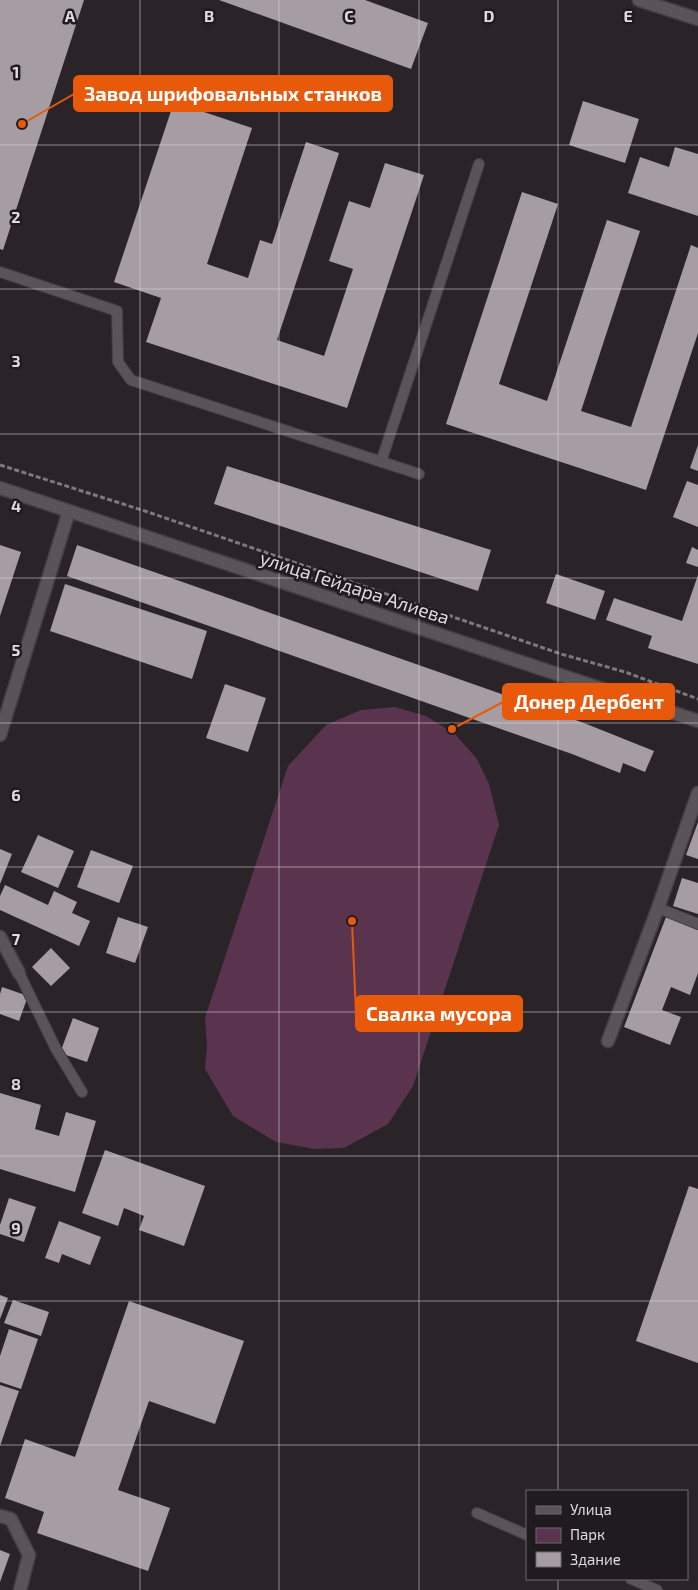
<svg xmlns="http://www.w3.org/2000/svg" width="698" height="1590" viewBox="0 0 698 1590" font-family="'Exo 2',sans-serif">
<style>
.green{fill:#5a334e}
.building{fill:#a59da2}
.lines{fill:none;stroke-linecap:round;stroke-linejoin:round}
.service-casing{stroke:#443f42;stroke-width:12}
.minor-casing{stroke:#443f42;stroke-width:15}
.tertiary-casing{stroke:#443f42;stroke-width:15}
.path{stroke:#7e797c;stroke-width:3;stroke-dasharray:5 2.5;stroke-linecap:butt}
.service{stroke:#5a5357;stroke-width:10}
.minor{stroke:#5a5357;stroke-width:12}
.tertiary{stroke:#5a5357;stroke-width:12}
.grid{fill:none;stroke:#dfdbde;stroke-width:1;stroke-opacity:0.55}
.labels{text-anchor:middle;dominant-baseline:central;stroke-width:5;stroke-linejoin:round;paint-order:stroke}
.street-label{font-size:19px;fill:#dfdbde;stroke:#201b1e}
.grid-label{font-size:16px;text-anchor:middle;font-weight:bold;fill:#dfdbde;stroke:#201b1e;stroke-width:5;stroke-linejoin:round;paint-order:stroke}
.leader{fill:none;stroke:#e8590c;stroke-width:2}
.callout-dot{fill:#e8590c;stroke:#201b1e;stroke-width:2}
.callout{fill:#e8590c;stroke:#e8590c;stroke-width:2}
.callout-label{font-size:20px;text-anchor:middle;font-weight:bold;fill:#fff}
</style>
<rect width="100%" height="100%" fill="#2a2428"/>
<!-- green -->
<path class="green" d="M395,707L426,716L455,734L477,759L489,784L499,825L413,1086L388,1124L344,1148L315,1149L276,1142L233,1116L205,1069L207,1046L205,1018L288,766L326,725L361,710Z"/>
<!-- building -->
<path class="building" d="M0,0H84L3,250L0,249Z
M219,0H365L428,23L411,69Z
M583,101L639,119L625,163L569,145Z
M174,102L252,128L207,264L248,278L260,240L272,244L306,142L339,153L277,340L324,356L353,269L329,261L349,201L370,208L385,163L424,175L347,408L146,342L161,298L114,282Z
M675,147L698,154V216L628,193L640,157L669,167Z
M522,192L558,204L499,384L547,401L607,220L640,231L581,411L631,427L691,245L698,248V333L646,490L446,424Z
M698,445V471L690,468Z
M227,466L491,550L478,591L214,504Z
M687,481L698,485V527L673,517Z
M0,545L21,552L0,616Z
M77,545L584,723L654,751L645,772L623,763L620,773L572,754L67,576Z
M692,547L698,550V567L686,563Z
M556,574L605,591L595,620L546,603Z
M698,575V664L648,648L652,636L606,620L614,598L682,621Z
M65,584L207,631L192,679L50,631Z
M225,684L266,698L248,752L206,738Z
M698,822V859L686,855Z
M38,835L74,851L58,888L21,872Z
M0,849L12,854L0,884Z
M91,850L133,866L119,903L77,887Z
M682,878L698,883V914L673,906Z
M5,885L48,905L54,891L77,902L72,913L90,921L79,946L0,910V896Z
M118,917L148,927L135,963L106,953Z
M666,917L698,930V973L690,995L671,987L662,1010L681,1017L670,1045L624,1027Z
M51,948L70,968L51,986L32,967Z
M2,987L28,996L19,1021L0,1014V994Z
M73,1018L99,1028L87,1062L60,1053Z
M0,1093L41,1105L35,1129L59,1136L66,1112L96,1121L75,1192L0,1169Z
M105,1150L205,1186L184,1246L139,1230L144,1216L124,1208L118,1226L82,1213Z
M689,1186L698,1189V1363L636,1341Z
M9,1198L36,1207L24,1242L0,1234V1225Z
M59,1221L101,1237L90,1265L62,1254L59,1263L45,1258Z
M0,1295L8,1298L0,1319Z
M13,1300L49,1312L41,1336L4,1323Z
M129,1301L244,1341L215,1424L149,1401L118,1490L170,1508L148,1571L37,1533L44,1512L5,1498L25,1439L75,1457Z
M9,1329L38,1339L21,1389L0,1382V1356Z
M0,1385L19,1391L0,1446Z
M0,1550L10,1554L0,1582Z"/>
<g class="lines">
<defs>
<path id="service" d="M0,272L117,311L118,362L131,380L419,474
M381,462L479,164
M658,908L698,924
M19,973L56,1049L82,1092
M477,1513L527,1535
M631,1579L657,1590"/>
<path id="minor" d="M639,0L698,19
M0,488L698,721
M0,735L69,511
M0,937L19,973
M0,1516L11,1519L29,1555L20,1590"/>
<path id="tertiary" d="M608,1041L658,908L698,793"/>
</defs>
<!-- service casing -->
<use href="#service" class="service-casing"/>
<!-- minor casing -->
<use href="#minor" class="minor-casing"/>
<!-- tertiary casing -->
<use href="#tertiary" class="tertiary-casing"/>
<!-- path -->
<path class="path" d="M0,465L145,511L561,654L625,672L698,699"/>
<!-- service -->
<use href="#service" class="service"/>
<!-- minor -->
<use href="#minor" class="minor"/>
<!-- tertiary -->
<use href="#tertiary" class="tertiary"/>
</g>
<!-- grid -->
<path class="grid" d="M140,0V1590M279,0V1590M419,0V1590M558,0V1491M0,145H698M0,289H698M0,434H698M0,578H698M0,723H698M0,867H698M0,1012H698M0,1156H698M0,1301H698M0,1445H698M558,1579V1590"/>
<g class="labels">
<!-- street labels -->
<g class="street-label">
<text transform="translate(355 587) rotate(18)">улица Гейдара Алиева</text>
</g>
</g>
<g class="grid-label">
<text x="70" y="22">A</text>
<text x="209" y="22">B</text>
<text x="349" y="22">C</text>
<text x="489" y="22">D</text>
<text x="628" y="22">E</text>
<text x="16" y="78">1</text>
<text x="16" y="223">2</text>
<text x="16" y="367">3</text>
<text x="16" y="512">4</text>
<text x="16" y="656">5</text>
<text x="16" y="801">6</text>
<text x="16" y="945">7</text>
<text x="16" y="1090">8</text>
<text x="16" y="1234">9</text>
</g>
<!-- callouts -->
<path class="leader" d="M22 124L74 94M452 729L503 702M352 921L356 1014"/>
<g class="callout-dot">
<circle cx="22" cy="124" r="5"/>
<circle cx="452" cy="729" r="5"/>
<circle cx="352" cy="921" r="5"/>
</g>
<g class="callout">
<rect x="74" y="76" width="318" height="35" rx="5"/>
<rect x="503" y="684" width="171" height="35" rx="5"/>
<rect x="356" y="996" width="166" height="35" rx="5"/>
</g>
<g class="callout-label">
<text x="233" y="101">Завод шрифовальных станков</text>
<text x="589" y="709">Донер Дербент</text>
<text x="439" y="1021">Свалка мусора</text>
</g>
<!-- legend -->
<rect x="526" y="1490" width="162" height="90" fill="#201b1e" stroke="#6c686b"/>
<rect x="536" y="1506" width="25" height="8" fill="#5a5357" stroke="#6c686b"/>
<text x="570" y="1515" font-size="15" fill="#dfdbde">Улица</text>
<rect x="536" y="1528" width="25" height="15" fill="#5a334e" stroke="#6c686b"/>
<text x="570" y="1540" font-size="15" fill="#dfdbde">Парк</text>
<rect x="536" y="1552" width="25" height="15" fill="#a59da2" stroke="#6c686b"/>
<text x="570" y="1565" font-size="15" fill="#dfdbde">Здание</text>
</svg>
